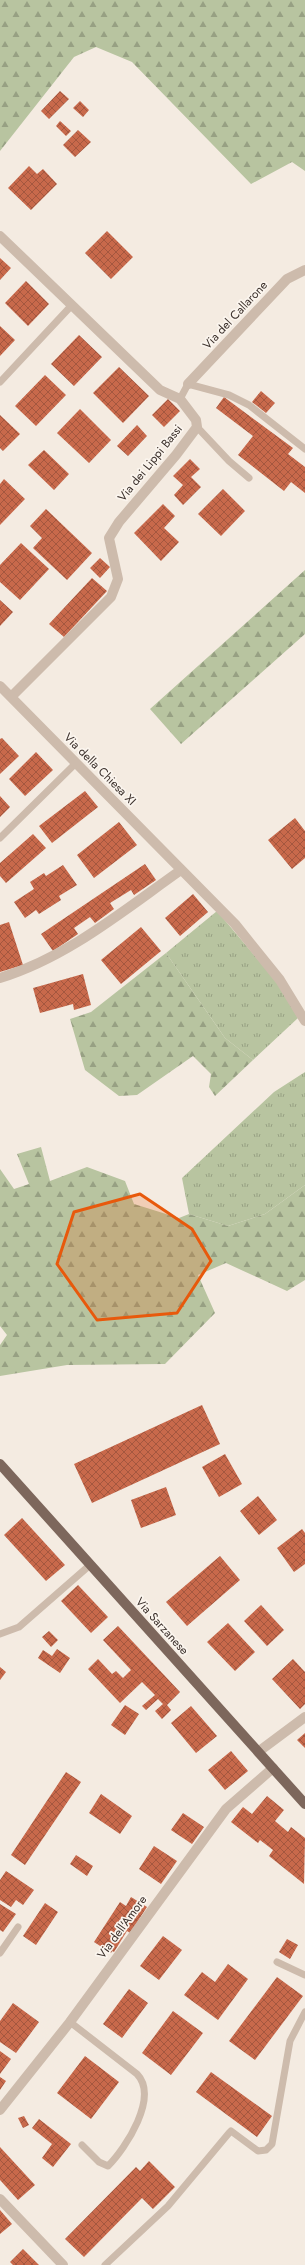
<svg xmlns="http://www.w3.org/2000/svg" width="305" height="2265" viewBox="0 0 305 2265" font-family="Jost,sans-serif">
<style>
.grass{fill:url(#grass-tufts)}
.forest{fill:url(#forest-firs)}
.building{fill:url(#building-cross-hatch)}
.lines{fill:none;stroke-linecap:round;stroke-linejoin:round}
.lane{stroke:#cdbbac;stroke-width:7}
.street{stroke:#cdbbac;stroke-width:10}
.primary{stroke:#7d675c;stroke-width:10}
.marked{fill:#e8590c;fill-opacity:0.2;stroke:#e8590c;stroke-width:3;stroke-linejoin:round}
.labels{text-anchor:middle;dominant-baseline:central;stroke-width:3.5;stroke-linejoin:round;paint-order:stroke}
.street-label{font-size:12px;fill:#3b302b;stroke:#fbf5ee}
</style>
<defs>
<pattern id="grass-tufts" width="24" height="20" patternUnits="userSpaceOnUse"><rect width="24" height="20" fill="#b8c4a0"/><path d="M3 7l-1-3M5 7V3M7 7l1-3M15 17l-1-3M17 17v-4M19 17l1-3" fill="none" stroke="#97a083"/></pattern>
<pattern id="forest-firs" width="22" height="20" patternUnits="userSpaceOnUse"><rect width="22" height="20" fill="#b8c4a0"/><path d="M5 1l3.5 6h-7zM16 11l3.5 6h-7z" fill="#97a083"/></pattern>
<pattern id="building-cross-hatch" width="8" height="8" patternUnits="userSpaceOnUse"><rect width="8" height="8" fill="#c8694b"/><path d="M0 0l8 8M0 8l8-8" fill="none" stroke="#a4573f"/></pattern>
</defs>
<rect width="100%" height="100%" fill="#f4ebe1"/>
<!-- grass -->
<path class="grass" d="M217,911L276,981L298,1018L253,1060L225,1038L166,953Z
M305,1072V1185L265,1214L228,1226L189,1214L182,1178L274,1092Z"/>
<!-- forest -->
<path class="forest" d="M0,0H305V171L292,162L251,184L132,62L96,47L74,57L0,151Z
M305,570V634L181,744L150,709Z
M166,953L225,1038L253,1060L215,1096L209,1087L211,1074L193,1056L137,1095L119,1096L85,1070L70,1019L91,1012Z
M41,1147L50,1181L87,1167L125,1181L134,1204L179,1218L189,1214L228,1226L265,1214L305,1185V1280L287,1291L226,1263L198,1275L215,1313L165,1364L67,1365L0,1376V1345L7,1335L0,1326V1169L14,1189L29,1184L17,1154Z"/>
<!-- building -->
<path class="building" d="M60,91L69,99L49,119L41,111Z
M80,101L89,110L83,117L73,108Z
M60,121L71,131L66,136L56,126Z
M78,130L91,142L75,157L63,145Z
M29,166L37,174L43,169L57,184L31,210L8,188Z
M107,231L133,257L111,279L85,253Z
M0,258L11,268L0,280Z
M26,281L49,304L28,326L5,303Z
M0,326L15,340L0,356Z
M79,335L102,357L74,386L51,364Z
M119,367L149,396L123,423L93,393Z
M45,375L66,395L36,426L15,406Z
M261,391L275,403L266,413L252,402Z
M224,397L293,448L288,454L305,467V493L291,482L284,491L238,455L253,436L216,408Z
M168,399L180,411L164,427L152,415Z
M80,409L111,440L89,463L57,433Z
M0,415L20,434L3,451L0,448Z
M137,425L147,436L128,456L117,446Z
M44,450L69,474L54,490L28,465Z
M190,459L200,469L191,477L201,487L183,505L174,495L183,485L173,476Z
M4,479L25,499L0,525V484Z
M223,489L245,511L221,536L198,514Z
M163,504L175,516L164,528L179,542L161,561L134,533Z
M46,509L92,553L67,580L33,548L42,538L30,526Z
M21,543L49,569L20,600L0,582V565Z
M100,558L110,567L100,578L90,568Z
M92,578L107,591L64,637L49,624Z
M0,600L13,612L0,626Z
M2,738L19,756L0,774V739Z
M36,752L53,770L25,796L9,779Z
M85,791L98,807L52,843L39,826Z
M0,796L10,807L0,817Z
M295,818L305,831V858L292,869L268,840Z
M119,822L137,845L94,878L77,855Z
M33,834L46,848L6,883L0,876V863Z
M145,864L156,880L134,895L131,890L110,903L114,909L95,923L90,917L74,928L78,934L53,951L41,934Z
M63,865L77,885L59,896L61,900L39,914L36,910L25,918L14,902L34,889L30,882L44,873L46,876Z
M193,894L208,912L180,936L165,918Z
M9,922L23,965L0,972V925Z
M141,927L161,951L121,984L101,960Z
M83,974L91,1005L74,1010L73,1004L40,1013L33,988Z
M202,1405L220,1444L92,1503L74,1464Z
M225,1454L242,1484L219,1497L202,1467Z
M166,1487L176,1515L141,1528L131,1500Z
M258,1496L277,1520L259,1535L240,1511Z
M22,1518L65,1565L46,1581L4,1535Z
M302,1529L305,1533V1564L294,1572L277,1548Z
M220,1556L240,1580L187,1626L166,1602Z
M78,1585L108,1617L91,1633L61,1601Z
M261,1605L284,1630L267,1646L244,1621Z
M228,1623L255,1652L235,1671L207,1642Z
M118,1626L180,1692L167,1705L171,1710L162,1719L155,1711L163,1704L158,1699L146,1710L142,1706L155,1695L142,1682L120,1703L88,1669L98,1659L112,1674L116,1671L123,1678L131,1670L103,1640Z
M49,1631L58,1640L51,1647L42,1637Z
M57,1649L70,1658L60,1673L38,1658L43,1650L52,1656Z
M293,1659L305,1672V1704L300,1709L272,1679Z
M0,1667L6,1672L0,1680Z
M125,1705L139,1714L125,1735L111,1725Z
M191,1706L217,1736L196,1753L171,1723Z
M305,1733V1748L297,1740Z
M231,1751L248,1771L225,1790L208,1770Z
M66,1772L81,1782L25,1865L11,1855Z
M101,1794L132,1816L120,1834L89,1813Z
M267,1796L284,1810L275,1821L288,1832L291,1827L305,1838L304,1884L269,1856L273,1850L260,1840L258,1843L231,1822L243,1807L252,1814Z
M183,1813L204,1827L192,1844L171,1830Z
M154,1846L177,1861L161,1884L139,1869Z
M76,1855L93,1866L87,1876L70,1864Z
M6,1871L34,1890L23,1905L16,1900L11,1907L0,1900V1880Z
M131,1897L147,1907L130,1933L127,1931L114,1952L112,1951L111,1953L94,1942L120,1902L126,1906Z
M45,1903L58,1912L36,1945L23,1936Z
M0,1904L16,1914L3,1932L0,1930Z
M163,1936L182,1950L159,1980L140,1966Z
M287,1939L298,1945L290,1959L279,1952Z
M228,1964L248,1979L218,2020L184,1995L202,1972L215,1982Z
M277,1977L303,1996L255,2060L229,2041Z
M129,1989L148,2003L122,2038L103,2024Z
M13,2003L39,2022L16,2053L0,2042V2021Z
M173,2011L203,2033L171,2075L142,2053Z
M0,2051L11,2059L0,2074Z
M85,2056L119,2082L91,2119L57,2093Z
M211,2072L272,2116L257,2137L196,2092Z
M0,2077L6,2081L0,2090Z
M24,2116L29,2125L23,2128L18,2118Z
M39,2119L71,2144L53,2167L42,2158L52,2144L32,2128Z
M0,2147L35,2185L18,2200L0,2180Z
M149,2161L175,2187L153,2209L142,2198L84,2257L65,2239L136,2167L140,2171Z
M0,2210L12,2224L0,2234Z
M23,2249L39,2265H13L10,2262Z"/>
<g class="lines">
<!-- lane -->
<path class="lane" d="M0,382L72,305
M180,399L188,384L229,395L249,405L305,449
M197,427L229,461L249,478
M0,838L76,763
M0,1634L19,1627L90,1565
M0,1953L18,1927
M277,1962L305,1975
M70,2022L137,2074C159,2097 126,2148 108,2166L99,2162L82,2145
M105,2265L168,2206L229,2133L231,2131L258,2151L266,2150L272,2144L290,2041L305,2012"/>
<!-- street -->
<path class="street" d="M0,236L160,390L180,399L196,420L197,427L176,455L119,522L109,538L118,579L111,597L11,697
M188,384L287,279L305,270
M0,686L235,924L280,980L305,1021
M0,978C68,957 124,910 181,870
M258,1752L305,1717
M0,2110L70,2022L226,1809L273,1768
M0,2199L63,2265"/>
<!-- primary -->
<path class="primary" d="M0,1464L305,1804"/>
</g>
<!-- marked area -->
<path class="marked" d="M140,1194L192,1229L211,1261L177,1313L97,1320L57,1264L74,1212Z"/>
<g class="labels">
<!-- street labels -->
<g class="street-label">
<text transform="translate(235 315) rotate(-47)">Via del Callarone</text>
<text transform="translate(150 463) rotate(-51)">Via dei Lippi Bassi</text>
<text transform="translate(100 769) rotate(45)">Via della Chiesa XI</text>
<text transform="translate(162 1626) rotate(48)">Via Sarzanese</text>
<text transform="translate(122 1927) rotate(-54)">Via dell'Amore</text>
</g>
</g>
</svg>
